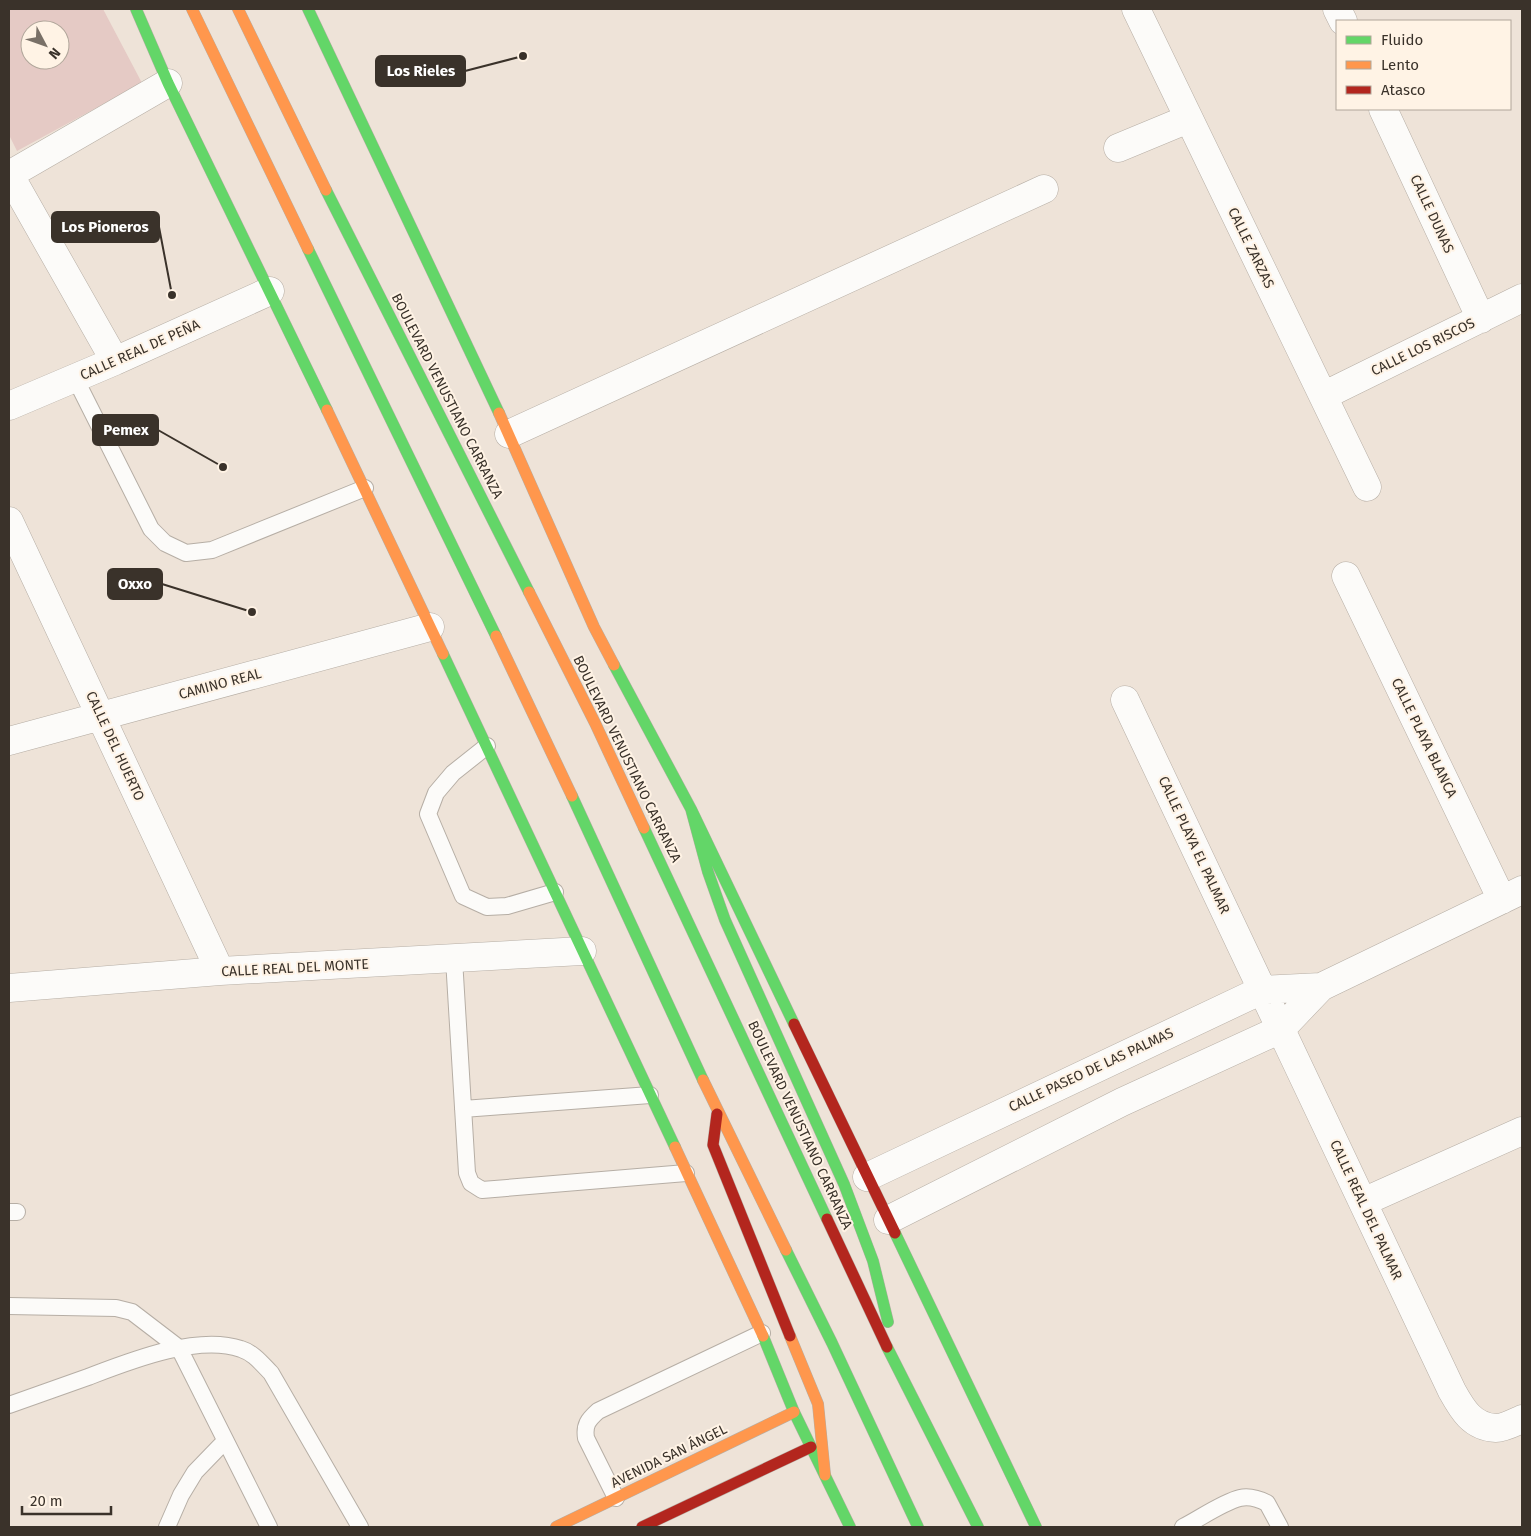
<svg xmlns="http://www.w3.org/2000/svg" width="1531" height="1536" viewBox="0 0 1531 1536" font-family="'Fira Sans',sans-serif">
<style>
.green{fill:#e5cac5;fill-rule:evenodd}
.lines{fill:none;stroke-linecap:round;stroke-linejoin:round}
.lane-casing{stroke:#b6aea5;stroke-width:18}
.street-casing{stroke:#b6aea5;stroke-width:29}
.fast-casing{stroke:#b6aea5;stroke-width:12}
.slow-casing{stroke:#b6aea5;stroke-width:12}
.jam-casing{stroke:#b6aea5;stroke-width:12}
.lane{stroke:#fcfbf9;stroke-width:16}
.street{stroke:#fcfbf9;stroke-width:28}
.fast{stroke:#63d668;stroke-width:11}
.slow{stroke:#ff974d;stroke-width:11}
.jam{stroke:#b3261e;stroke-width:11}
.labels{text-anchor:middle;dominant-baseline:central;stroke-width:4;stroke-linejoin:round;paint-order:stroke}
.street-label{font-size:14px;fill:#3a322a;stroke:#fff3e5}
.leader{fill:none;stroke:#3a322a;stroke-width:2}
.callout-dot{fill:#3a322a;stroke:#fff3e5;stroke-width:2}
.callout{fill:#3a322a;stroke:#3a322a;stroke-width:2}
.callout-label{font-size:15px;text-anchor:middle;font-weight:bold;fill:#fff}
</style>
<rect width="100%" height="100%" fill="#eee3d8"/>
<!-- green -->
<path class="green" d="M9,9H103L142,83L17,151L9,135ZM30,30H60V60H30Z"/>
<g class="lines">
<defs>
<path id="lane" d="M75,378L151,529L165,543L186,553L212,550L365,488
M487,746L453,773L436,793L428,814L463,896L487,907L507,906L555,892
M454,959L467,1173L471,1183L482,1190L686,1173
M463,1109L650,1095
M9,1212H17
M9,1306L116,1308L132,1312L179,1348L269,1527
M9,1405C35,1396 62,1386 88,1377C130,1361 197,1334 241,1349C254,1353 262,1364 271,1373L360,1527
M616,1498L586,1438C584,1425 588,1420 598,1411L762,1333
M167,1527L181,1495L195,1472L225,1441
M1183,1527C1199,1519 1223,1502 1240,1498C1249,1496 1259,1499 1267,1503L1280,1527"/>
<path id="street" d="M1136,9L1367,487
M1337,9L1343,21
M1383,109L1481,319
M1118,148L1188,119
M9,174L115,361
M9,175L168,83
M1323,396L1522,298
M9,406L115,361L270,291
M509,434L1044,189
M9,521L220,971
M1346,576L1502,900
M1125,700L1452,1391C1462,1409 1472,1427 1496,1428C1504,1428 1515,1422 1522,1419
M9,741L430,627
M9,988L220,971L582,951
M867,1177L1262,990L1321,987
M1363,1202L1522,1131
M888,1220L1122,1102L1281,1029L1321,987L1522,890"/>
<path id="fast" d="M136,9L168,83L327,410
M308,9L499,413
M326,190L529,592
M308,249L496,636
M443,654L675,1147
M614,665L691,809L794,1024
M572,796L703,1080
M691,809L708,872L725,920L844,1184L873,1261L888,1322
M644,828L827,1219
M895,1233L1036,1527
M786,1250L832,1343L918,1527
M763,1336L794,1412L850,1527
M887,1347L978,1527"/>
<path id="slow" d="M192,9L308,249
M238,9L326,190
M327,410L443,654
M499,413L594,627L614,665
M529,592L595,723L644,828
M496,636L572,796
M703,1080L786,1250
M675,1147L763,1336
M790,1336L818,1404L825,1475
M556,1527L794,1412"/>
<path id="jam" d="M794,1024L895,1233
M717,1114L713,1145L790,1336
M827,1219L887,1347
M642,1527L811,1447"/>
</defs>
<!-- lane casing -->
<use href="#lane" class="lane-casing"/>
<!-- street casing -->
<use href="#street" class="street-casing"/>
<!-- fast casing -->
<use href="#fast" class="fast-casing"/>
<!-- slow casing -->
<use href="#slow" class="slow-casing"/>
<!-- jam casing -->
<use href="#jam" class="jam-casing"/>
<!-- lane -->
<use href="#lane" class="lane"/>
<!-- street -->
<use href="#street" class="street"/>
<!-- fast -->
<use href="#fast" class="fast"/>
<!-- slow -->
<use href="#slow" class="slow"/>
<!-- jam -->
<use href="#jam" class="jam"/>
</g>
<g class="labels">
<!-- street labels -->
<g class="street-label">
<text transform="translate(1432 214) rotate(65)">CALLE DUNAS</text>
<text transform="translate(1251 248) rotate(64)">CALLE ZARZAS</text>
<text transform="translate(1423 347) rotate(-26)">CALLE LOS RISCOS</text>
<text transform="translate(140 350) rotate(-24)">CALLE REAL DE PEÑA</text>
<text transform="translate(447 396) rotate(63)">BOULEVARD VENUSTIANO CARRANZA</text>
<text transform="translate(220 684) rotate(-15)">CAMINO REAL</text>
<text transform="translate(1424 738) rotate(64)">CALLE PLAYA BLANCA</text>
<text transform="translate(115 746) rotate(65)">CALLE DEL HUERTO</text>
<text transform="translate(627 759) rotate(64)">BOULEVARD VENUSTIANO CARRANZA</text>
<text transform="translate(1194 845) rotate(65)">CALLE PLAYA EL PALMAR</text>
<text transform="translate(295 968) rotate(-3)">CALLE REAL DEL MONTE</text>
<text transform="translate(1091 1070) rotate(-25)">CALLE PASEO DE LAS PALMAS</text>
<text transform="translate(800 1125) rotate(65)">BOULEVARD VENUSTIANO CARRANZA</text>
<text transform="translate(1366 1210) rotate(65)">CALLE REAL DEL PALMAR</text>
<text transform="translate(669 1456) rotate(-26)">AVENIDA SAN ÁNGEL</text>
</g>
</g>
<!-- callouts -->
<path class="leader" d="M523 56L465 71M172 295L159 227M223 467L158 430M252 612L162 584"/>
<g class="callout-dot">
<circle cx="523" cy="56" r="5"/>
<circle cx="172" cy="295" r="5"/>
<circle cx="223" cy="467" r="5"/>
<circle cx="252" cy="612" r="5"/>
</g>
<g class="callout">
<rect x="376" y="56" width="89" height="30" rx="5"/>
<rect x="52" y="212" width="107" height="30" rx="5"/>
<rect x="93" y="415" width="65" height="30" rx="5"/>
<rect x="108" y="569" width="54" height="30" rx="5"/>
</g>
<g class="callout-label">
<text x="421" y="76">Los Rieles</text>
<text x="105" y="232">Los Pioneros</text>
<text x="126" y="435">Pemex</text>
<text x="135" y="589">Oxxo</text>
</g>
<!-- border -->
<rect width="1531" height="1536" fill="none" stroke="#3a322a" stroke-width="20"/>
<!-- legend -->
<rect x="1336" y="20" width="175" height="90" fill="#fff3e5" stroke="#b0a69a"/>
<rect x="1346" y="36" width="25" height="8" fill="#63d668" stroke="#b0a69a"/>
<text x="1381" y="45" font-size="15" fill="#3a322a">Fluido</text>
<rect x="1346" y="61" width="25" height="8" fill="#ff974d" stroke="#b0a69a"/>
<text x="1381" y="70" font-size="15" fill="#3a322a">Lento</text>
<rect x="1346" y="86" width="25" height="8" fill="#b3261e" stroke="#b0a69a"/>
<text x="1381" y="95" font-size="15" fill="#3a322a">Atasco</text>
<!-- north arrow -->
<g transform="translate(45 45) rotate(131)"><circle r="24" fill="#fff3e5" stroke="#b0a69a"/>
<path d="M0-4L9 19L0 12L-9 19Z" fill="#797067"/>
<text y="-8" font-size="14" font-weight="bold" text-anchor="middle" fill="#3a322a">N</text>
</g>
<!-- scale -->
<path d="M22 1506v8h89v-8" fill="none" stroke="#3a322a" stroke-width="2.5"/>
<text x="30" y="1506" font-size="15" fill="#3a322a" stroke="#fff3e5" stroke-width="4" paint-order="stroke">20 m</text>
</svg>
